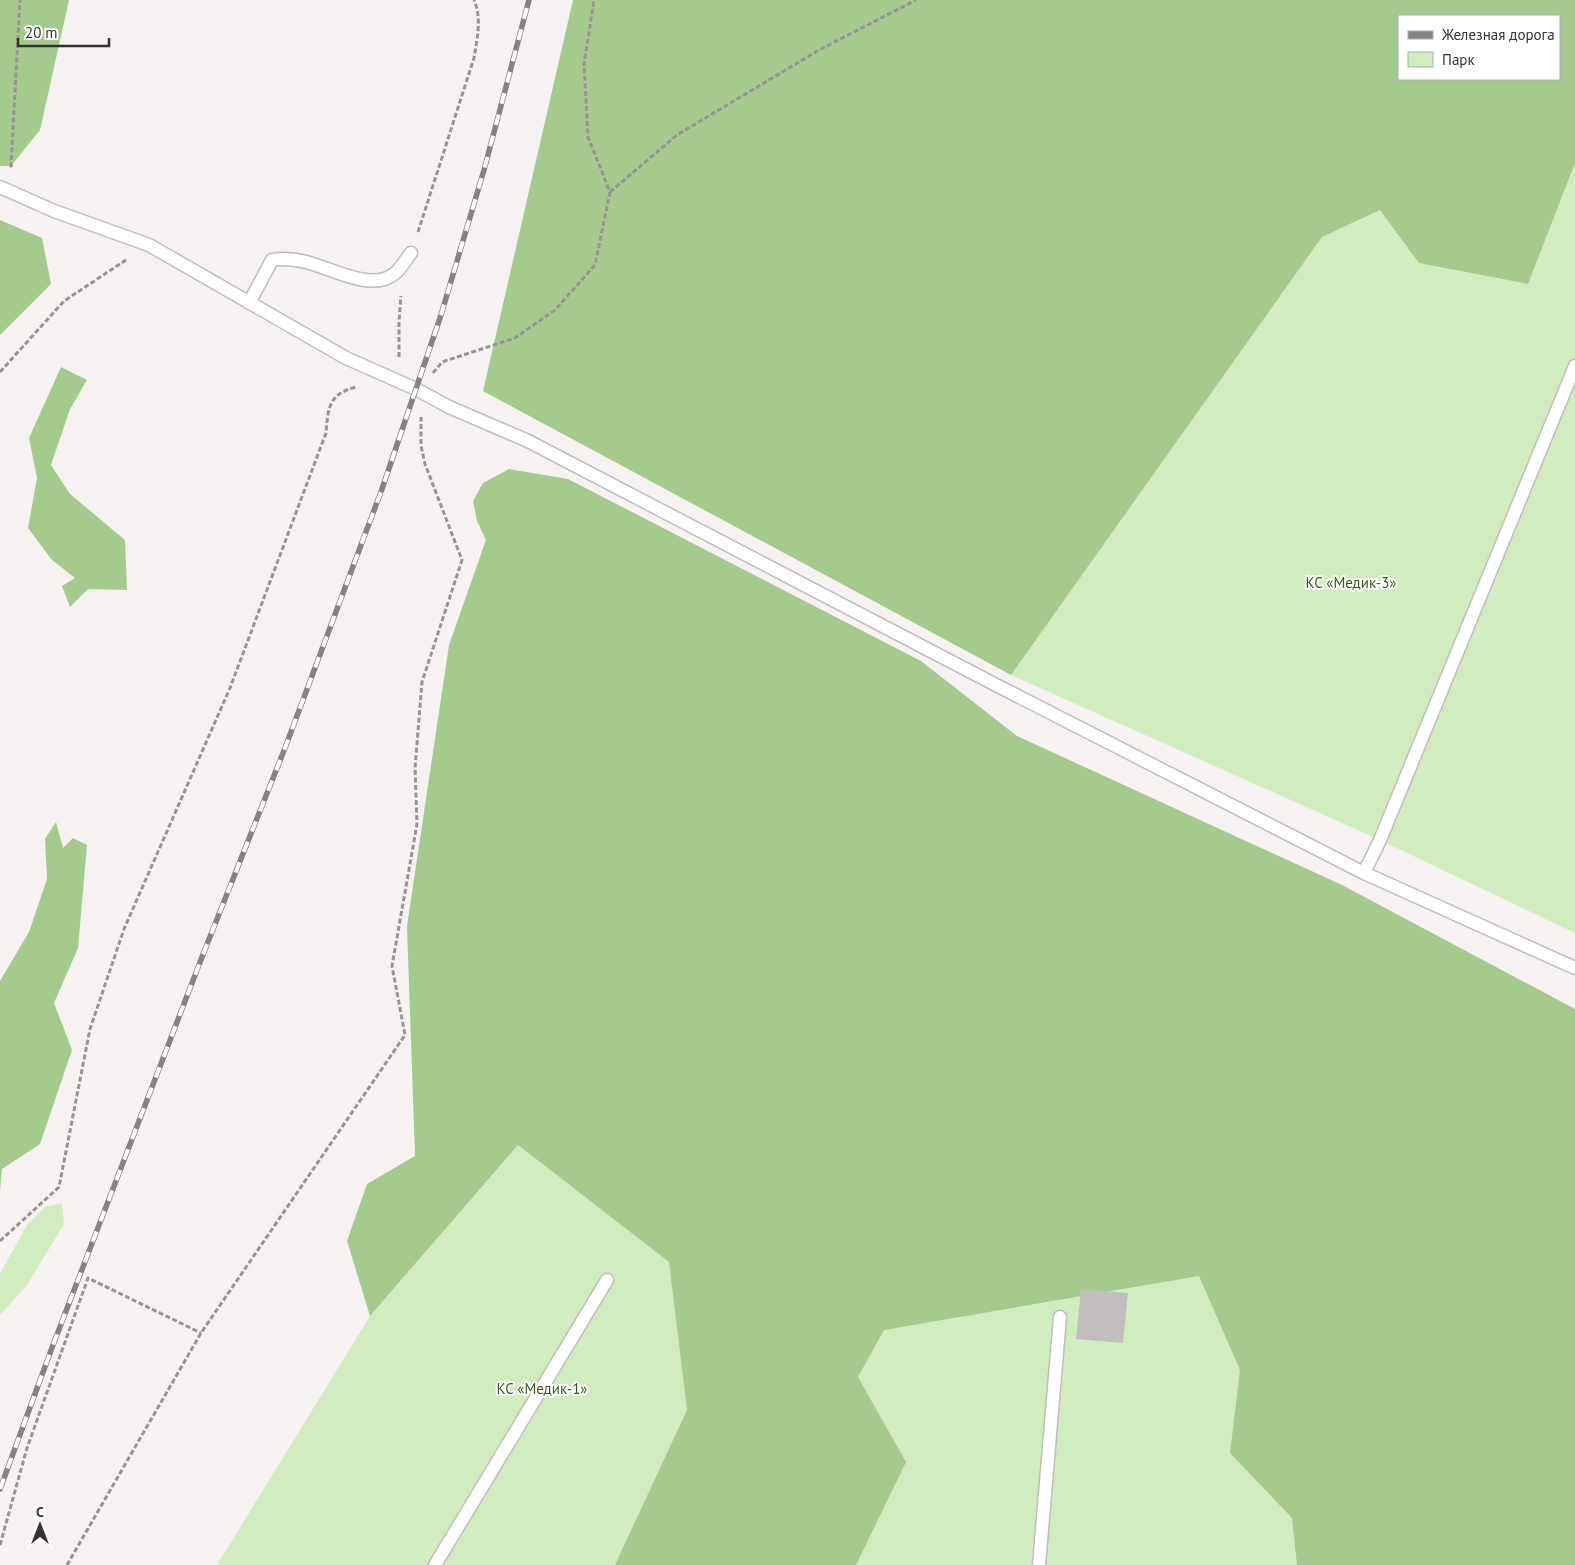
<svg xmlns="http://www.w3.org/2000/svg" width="1575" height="1565" viewBox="0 0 1575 1565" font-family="'PT Sans',sans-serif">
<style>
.green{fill:#d1edc0}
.forest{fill:#a4cb8d;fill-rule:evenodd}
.building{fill:#c2bebd}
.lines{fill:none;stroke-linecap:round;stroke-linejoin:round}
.lane-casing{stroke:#c0bdbb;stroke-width:15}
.path{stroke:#979594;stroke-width:3;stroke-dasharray:5 2.5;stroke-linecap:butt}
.lane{stroke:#fff;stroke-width:12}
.rail-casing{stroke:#858282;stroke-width:5.5}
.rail{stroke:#fff;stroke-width:4;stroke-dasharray:11;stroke-linecap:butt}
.labels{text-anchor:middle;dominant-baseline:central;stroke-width:4;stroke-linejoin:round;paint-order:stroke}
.park-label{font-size:15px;fill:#365a1b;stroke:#fff}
</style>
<rect width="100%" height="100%" fill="#f5f2f1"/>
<!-- green -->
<path class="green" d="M1412,99L1575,157V933L1380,840L1011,675L1322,237Z
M518,1145L670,1262L1214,1240L1333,1565H217L370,1316Z
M62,1203L64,1224L27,1285L0,1315V1274L27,1225L45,1207Z"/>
<!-- forest -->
<path class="forest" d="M0,0H69L40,130L11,166H0Z
M573,0H1575V163L1528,284L1419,263L1380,210L1322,237L1011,675L483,391ZM1399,16H1559V79H1399Z
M0,220L42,238L51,284L0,335Z
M61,367L87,380L70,409L51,465L70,494L125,540L127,590L88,589L70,607L62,586L75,578L52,560L28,528L37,478L29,438Z
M509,469L568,479L921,661L1017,736L1342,885L1575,1009V1565H1297L1292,1518L1230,1453L1240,1370L1199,1276L884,1330L858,1377L906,1462L856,1565H615L687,1410L669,1262L518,1145L370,1316L347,1241L367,1184L415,1156L407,926L449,645L486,540L477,521L473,501L483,483Z
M56,822L63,848L73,838L87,845L78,948L54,1003L72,1050L40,1144L2,1169L0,1190V981L29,932L47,879L45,839Z"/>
<!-- building -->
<path class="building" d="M1081,1289L1128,1293L1123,1343L1076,1339Z"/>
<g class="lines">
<defs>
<path id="lane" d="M0,187L54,211L149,245L346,358L416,389L449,407L528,441L998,686L1364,873L1575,968
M249,303L272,260C283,258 294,259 306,262C331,268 371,292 394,274C401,269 406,259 411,253
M1364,873L1380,840L1575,366
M435,1565L607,1280
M1039,1565L1060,1317"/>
</defs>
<!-- lane casing -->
<use href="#lane" class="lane-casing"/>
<!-- path -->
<path class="path" d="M12,167L11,166L20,0
M610,192L677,135L819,50L916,0
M418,232L474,58C477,39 482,18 474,0
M399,357V321L401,296
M0,372L64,301L126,260
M433,373L442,362L515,338L555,310L595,265L610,192L588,137L584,64L594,0
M0,1241L59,1187L90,1029L124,929L230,688L326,433C328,407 329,394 356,387
M0,1545L27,1448L88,1278L201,1333
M67,1565L201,1333L405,1035L392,966L417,824L415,768L422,682L462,560L425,464L421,446V417"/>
<!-- lane -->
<use href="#lane" class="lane"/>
<defs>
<path id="rail" d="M0,1489L53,1345L202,957L285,748L382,489L441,315L484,170L529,0"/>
</defs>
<!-- rail casing -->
<use href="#rail" class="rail-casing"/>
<!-- rail -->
<use href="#rail" class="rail"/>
</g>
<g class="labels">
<!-- park labels -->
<g class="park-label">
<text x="1351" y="582">КС «Медик-3»</text>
<text x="542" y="1388">КС «Медик-1»</text>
</g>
</g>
<!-- legend -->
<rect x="1398" y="15" width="162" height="65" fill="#ffffff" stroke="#adadad"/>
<rect x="1408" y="31" width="25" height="8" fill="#858282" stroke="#adadad"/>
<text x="1442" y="40" font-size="15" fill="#333131">Железная дорога</text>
<rect x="1408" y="52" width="25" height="15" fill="#d1edc0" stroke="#adadad"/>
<text x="1442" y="65" font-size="15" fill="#333131">Парк</text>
<!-- north arrow -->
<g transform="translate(40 1525)" stroke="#ffffff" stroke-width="4" paint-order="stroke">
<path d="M0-4L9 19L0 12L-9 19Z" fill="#333131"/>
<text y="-8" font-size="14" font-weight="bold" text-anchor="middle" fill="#333131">С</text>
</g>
<!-- scale -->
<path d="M18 38v8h91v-8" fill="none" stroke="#333131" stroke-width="2.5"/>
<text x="25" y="38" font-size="15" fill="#333131" stroke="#ffffff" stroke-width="4" paint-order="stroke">20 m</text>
</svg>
